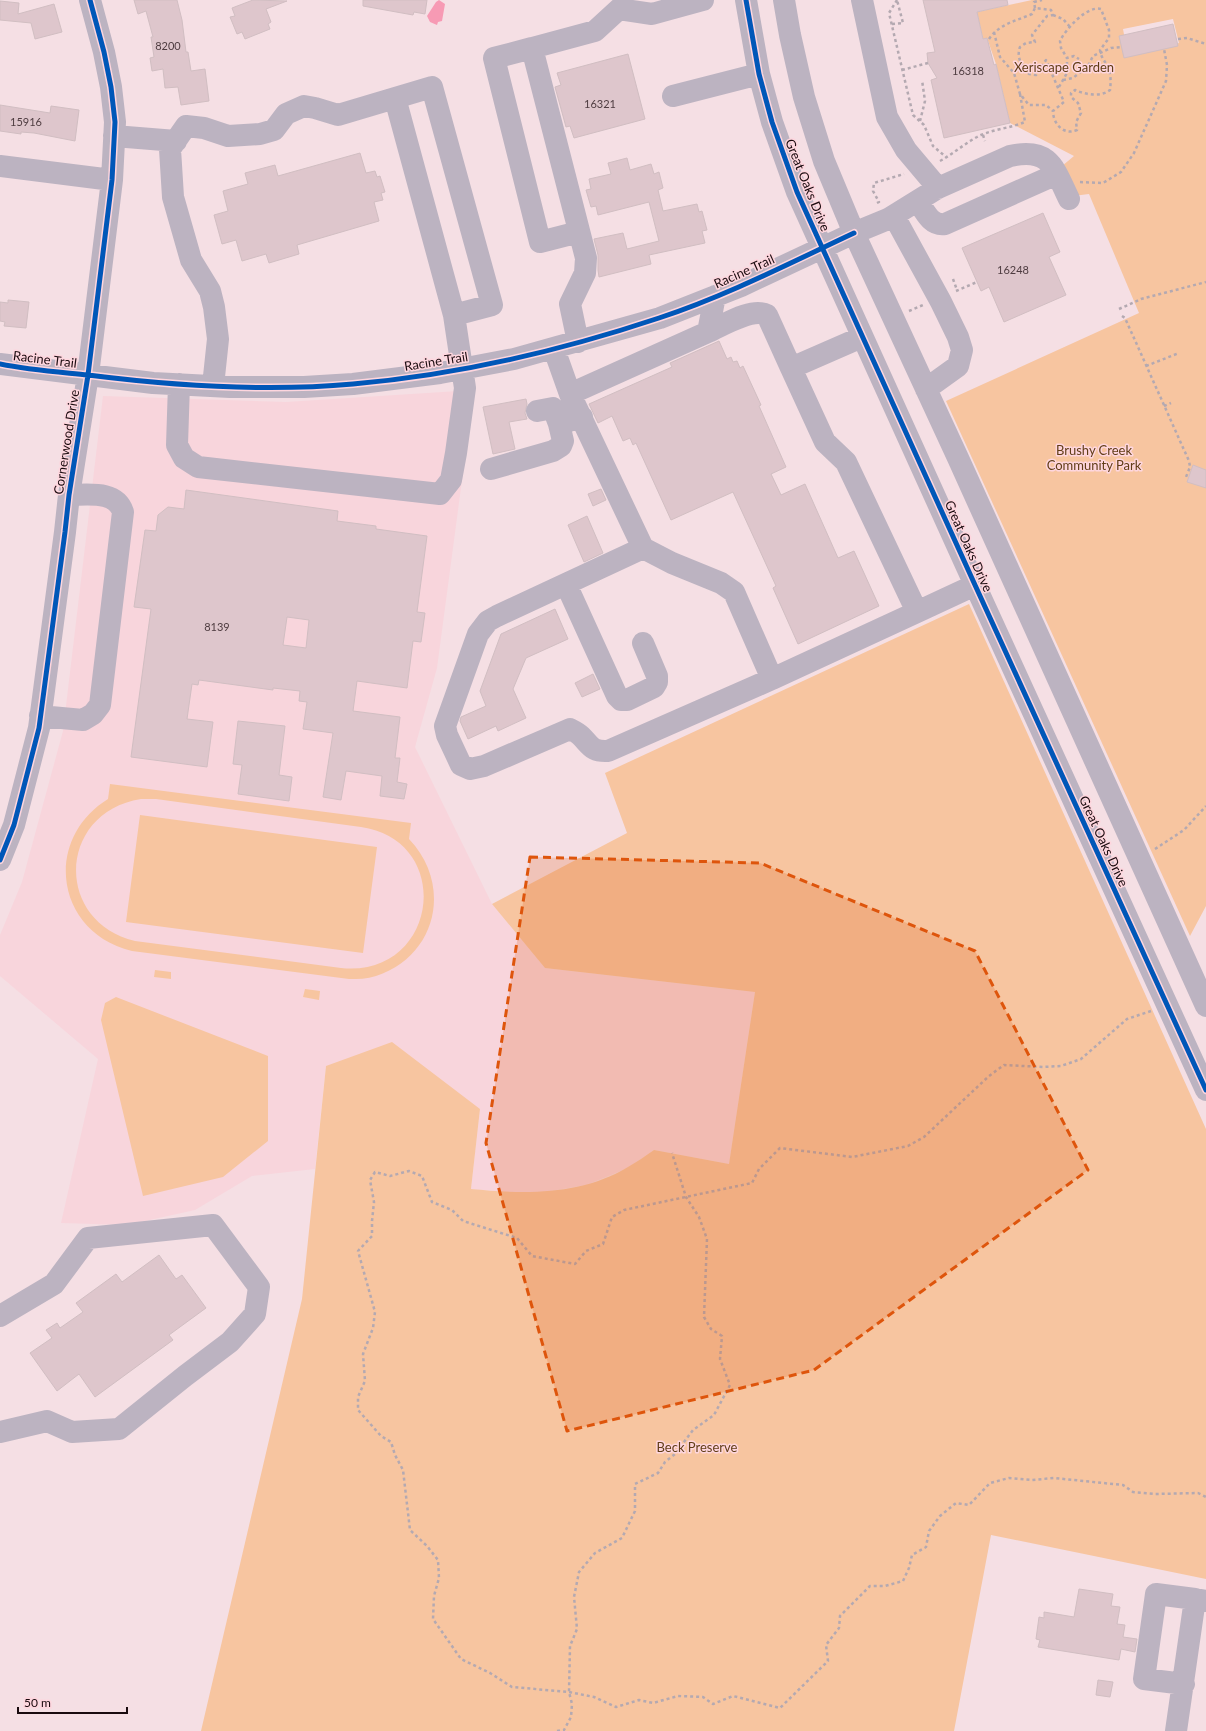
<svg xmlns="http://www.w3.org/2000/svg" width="1206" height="1731" viewBox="0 0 1206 1731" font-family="Lato,sans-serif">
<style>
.built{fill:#f8d5dc}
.green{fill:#f7c5a0;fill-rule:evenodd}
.water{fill:#f79ab4}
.building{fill:#dec6cc;stroke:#d1bec2;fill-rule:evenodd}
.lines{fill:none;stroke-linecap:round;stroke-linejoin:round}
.path{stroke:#b4a9b1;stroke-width:2.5;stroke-dasharray:3 3;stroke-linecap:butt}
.minor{stroke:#bcb3c1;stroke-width:22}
.cycleway-casing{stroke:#fed6de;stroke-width:8}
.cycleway{stroke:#0057b8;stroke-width:5}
.marked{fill:#de550c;fill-opacity:0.2;stroke:#de550c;stroke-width:3;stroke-dasharray:8 5;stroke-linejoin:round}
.labels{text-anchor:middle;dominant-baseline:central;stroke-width:3;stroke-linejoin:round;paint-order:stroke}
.number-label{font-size:11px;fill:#4e3c40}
.park-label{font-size:13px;fill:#613d16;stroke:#fed6de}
.street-label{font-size:13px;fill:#190a0e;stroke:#fed6de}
</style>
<rect width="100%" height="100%" fill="#f5dfe4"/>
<!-- built -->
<path class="built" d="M474,390L437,668L415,747L492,904L545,968L755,992L729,1164L654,1150L628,1168L586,1185L539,1193H517L471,1189L480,1109L326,1066L315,1169L252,1176L195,1210L127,1225L61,1223L98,1059L0,976V935L22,882L63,731L103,396L286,402Z"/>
<!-- green -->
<path class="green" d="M1032,0H1206V906L1190,936L946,401L1139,313L1089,194L1073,196L1062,166L1074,156L1010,123L996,64L987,38L983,39L977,12ZM1173,19L1179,43L1128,56L1123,29Z
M969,604L1206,1129V1579L991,1535L954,1731H201L302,1299L326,1066L392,1042L480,1109L471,1189C524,1194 580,1196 628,1167C637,1162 645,1156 654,1150L729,1164L755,992L545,968L492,904L627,833L605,773Z
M110,784L411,823L409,839C453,885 437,956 376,976C367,979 358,979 349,979L132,951C56,933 42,840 108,799ZM141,799H156L361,827C456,841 438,978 341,968L135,941C53,921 58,812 141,799Z
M140,815L377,847L363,953L126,922Z
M155,970L171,972V979L154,977Z
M305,989L320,991L319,1000L303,997Z
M116,997L268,1056V1141L223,1177L143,1196L101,1020L105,1003Z"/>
<!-- water -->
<path class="water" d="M439,0L445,4L442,21L438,22L437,25L430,22L427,16L436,2Z"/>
<!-- building -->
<path class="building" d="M134,0H177L182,20L186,52H188L191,71L205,69L209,101L181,105L178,87L165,88L163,69L152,71L150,58L154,57L151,37H153L146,11L138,14Z
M253,0L287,1L266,9L271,22L268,24L270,29L245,39L242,32L237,34L230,17L235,16L232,8Z
M363,0H427L425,14L414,12L413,15L363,6Z
M923,0H1007L1008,5L977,12L983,39L987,38L994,65L996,64L1010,123L944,138L931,80L937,78L928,63L927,53L935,52Z
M0,1L19,3L18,14L54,4L62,32L35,39L31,23L0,20Z
M1173,24L1178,46L1124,58L1119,36Z
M628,54L645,119L574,138L570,126L566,127L555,87L561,85L557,73Z
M0,105L50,113L51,106L79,110L75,141L34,133L21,132V134L0,131Z
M360,153L366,173L375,171L377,177L380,176L385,192L381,193L383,200L374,202L379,221L297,245L299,254L269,263L266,254L242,261L236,240L222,244L214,215L228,211L223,191L248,184L245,173L275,165L278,176Z
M627,158L630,170L651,164L654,174L659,172L663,188L658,190L663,211L697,204L699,212L702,211L707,230L702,231L705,243L649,255L651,264L599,277L598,270V255L594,239L623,233L627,249L659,241L649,202L598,215L596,206L591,207L586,190L591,189L589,179L611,174L608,163Z
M1043,213L1060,252L1049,257L1066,295L1004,322L989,287L981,291L962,248Z
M8,300L29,302L26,328L4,326L5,322L0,321V302L8,303Z
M719,341L727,359L731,357L733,362L737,361L740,368L743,366L761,405L759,406L786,467L771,474L781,495L805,484L838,558L854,551L879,606L798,644L773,588L776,586L733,492L671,520L636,443L633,445L630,438L623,441L612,416L598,423L589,404L672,367L670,363Z
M526,399L527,404L525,413L527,419L509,422L515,449L493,454L483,407Z
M1193,465L1206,470V488L1187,482Z
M601,489L606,500L593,506L588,494Z
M186,490L338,511L337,521L376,526V529L427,536L417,612L425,613L421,642L413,641L407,688L357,681L353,711L400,717L395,758H400L397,782L407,784L404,799L380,796L382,776L346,771L341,800L323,797L333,733L303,729L307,702L299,701L300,691L273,688V690L199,680L198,685L192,684L187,719L213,722L207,767L131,757L151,609L134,607L145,530L156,531L158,515L168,507L184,509ZM287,617L309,620L306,648L283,645Z
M587,516L603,553L584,562L568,525Z
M555,609L568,639L526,658L513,689L526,718L498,731L496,726L468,739L460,721L461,717L486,706L480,691L501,634Z
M593,674L600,689L582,697L575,683Z
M238,721L285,726L279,775L292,777L289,801L238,794L242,765L233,764Z
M159,1255L176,1279L182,1275L206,1308L169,1335L173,1340L95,1397L79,1374L57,1391L30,1353L52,1338L46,1330L57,1323L60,1328L83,1312L76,1303L116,1274L122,1282Z
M1079,1589L1113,1594L1111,1606L1120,1607L1117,1624L1125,1625L1123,1637L1137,1639L1135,1652L1121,1649L1119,1660L1038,1647L1040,1640L1036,1639L1039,1617L1044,1618V1612L1074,1617Z
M1098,1680L1113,1682L1110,1697L1096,1695Z"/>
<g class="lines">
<!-- path -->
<path class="path" d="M897,0L889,13L913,115L924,125L933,146L946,157
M1035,8L1034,2L1042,0
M1053,15L1063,19L1070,27
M892,24L903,23L897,0
M994,32L1000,57L1014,73L1020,94
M989,39C999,24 1016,21 1032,14L1035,8L1051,10L1053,15L1047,16L1032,35L1035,42L1026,43L1020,47C1016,58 1022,66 1029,74L1036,75L1046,60L1064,102L1053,111C1053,123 1063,136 1077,130L1076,122L1081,113L1078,103L1071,97V93L1075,90C1086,95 1101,97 1110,90C1111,82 1111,74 1108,67C1105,61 1101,58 1100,50L1109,38V30L1101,9C1087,5 1065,30 1060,41L1061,48L1067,58L1074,56L1079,59
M1178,39L1187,38L1206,44
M902,70L928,63
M1063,80L1073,78L1088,66L1093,56L1111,48L1122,47
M1059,87L1067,73V58
M920,121L925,101L922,80
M983,135L985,141
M940,161C953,154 964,144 977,137C989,130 1011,128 1025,122L1020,94L1029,105H1046L1053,111
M1080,182L1103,183L1121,172L1134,153L1166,81L1167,65L1164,49
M877,203L879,202L873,191L874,183L904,174
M953,279L957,290
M956,291L977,282
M1119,309L1141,299L1206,282
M909,311L923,305
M1122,316L1125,318L1189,461L1190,467L1186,477
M1146,366L1179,353
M1164,406L1171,403
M1155,849L1184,830L1206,806
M1151,1011L1127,1019L1081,1059L1061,1066L1043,1067L1004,1065L989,1076L924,1137L908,1146L852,1157L780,1148L759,1169L752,1183L624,1210L612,1217L603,1244L586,1251L575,1264L532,1256L517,1238L463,1221L452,1210L432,1202L422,1176L409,1171L390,1176L375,1172L370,1180L374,1202L372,1221V1236L358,1251L375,1312L373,1328L363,1354L365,1381L358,1397V1410L381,1436L391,1442L395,1455L403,1470L410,1530L427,1546L438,1560L439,1578L434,1596L433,1619L461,1659L490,1673L512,1687L569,1692L594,1697L616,1707L639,1700L653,1703L678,1696L703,1697L713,1704L733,1696L780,1708L828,1661L826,1645L839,1628L840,1616L870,1586H885L903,1581L909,1568L912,1555L926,1547L929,1531L940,1516L956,1503L969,1505L990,1483L1009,1478L1032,1480L1054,1478L1123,1485L1133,1492L1155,1494L1198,1493L1206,1497
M557,1731L564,1730L571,1717L572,1704L569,1692L570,1646L577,1629L574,1597L579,1572L595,1553L622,1538L635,1511V1484L658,1473L665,1462L675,1454L693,1430L714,1415L730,1385L720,1359L722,1336L711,1329L704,1317L707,1239L699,1217L686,1197L672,1153"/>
<!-- minor -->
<path class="minor" d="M746,0L759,74L772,122L797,192L975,585L1206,1090
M784,0L790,35L804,97L824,161L854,233L958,458L1206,1006
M862,0L887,117L906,150L938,188
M532,48L595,31L619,9L652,14L703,0
M673,96L759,74
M395,98L454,315
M114,136L176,141
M0,166L112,180
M918,201C925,212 931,226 945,224L1057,174
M894,216L941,302L958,337L962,350L958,366L926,389
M708,332C724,325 752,307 767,315L791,368
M862,337L791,368L825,442L846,462L917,612L975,585
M578,342L570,304L585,273L586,258L532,48L494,58L540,242L579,232
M554,349L570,394L708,332L715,296
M0,364L153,383L230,387H304L353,384L440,373L514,359L660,318L741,286L854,233L888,219L938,188L1010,156C1050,147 1054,168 1069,199
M179,384L177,445L184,458L198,467L440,494L451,480L456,453L465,388L454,315L492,305L432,87L338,115L315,108L304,106L286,114L274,130L260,134L228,136L204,128L186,126L170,149L173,197L191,260L210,291L214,307L218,339L213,386
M570,394L643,548L672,563L721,583L734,592L772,679L917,612
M537,411L553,408L559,424
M491,469L553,451L561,446L563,441L559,424L582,417
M643,548L497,616L488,621L478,634L445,726L447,735L461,765L470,769L484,766L570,729C574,731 578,733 581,736C591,746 592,752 608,751L772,679
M566,584L617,696L621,700H627L654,687L657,682V676L643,643
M40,716L83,720L93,714L100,705L123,512C116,490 88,495 69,495
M0,860L14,825L39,728L65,532L69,495L88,375L112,180L115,122L111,87L104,52L90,0
M0,1316L54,1284L88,1238L213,1225L259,1287L255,1314L230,1342L185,1376L119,1429L72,1432L47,1421L0,1432
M1184,1684L1144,1679L1156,1594L1195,1599
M1176,1731L1195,1599L1206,1601"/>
<defs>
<path id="cycleway" d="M746,0L759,74L772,122L797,192L975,585L1206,1090
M0,364C29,370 59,372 88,375C175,386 265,392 353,384C457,375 560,351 659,318C726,296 790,263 854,233
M0,860L14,825L39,728L65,532L69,495L88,375L112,180L115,122L111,87L104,52L90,0"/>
</defs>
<!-- cycleway casing -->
<use href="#cycleway" class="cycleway-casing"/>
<!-- cycleway -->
<use href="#cycleway" class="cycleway"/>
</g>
<!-- marked area -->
<path class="marked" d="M530,857L760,863L975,951L1088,1170L814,1370L567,1431L486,1143Z"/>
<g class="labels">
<!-- number labels -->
<g class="number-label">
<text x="168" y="45">8200</text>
<text x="968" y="70">16318</text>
<text x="600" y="103">16321</text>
<text x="26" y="121">15916</text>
<text x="1013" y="269">16248</text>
<text x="217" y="626">8139</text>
</g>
<!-- park labels -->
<g class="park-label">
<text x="1064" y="67">Xeriscape Garden</text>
<text x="1094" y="450">Brushy Creek<tspan x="1094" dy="15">Community Park</tspan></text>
<text x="697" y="1447">Beck Preserve</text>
</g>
<!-- street labels -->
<g class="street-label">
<text transform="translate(808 185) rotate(68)">Great Oaks Drive</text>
<text transform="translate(744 271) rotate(-24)">Racine Trail</text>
<text transform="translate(45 359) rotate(7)">Racine Trail</text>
<text transform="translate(436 361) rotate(-9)">Racine Trail</text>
<text transform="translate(66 442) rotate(-81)">Cornerwood Drive</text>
<text transform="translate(969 546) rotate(66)">Great Oaks Drive</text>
<text transform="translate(1104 841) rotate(65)">Great Oaks Drive</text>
</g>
</g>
<!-- scale -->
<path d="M18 1707v6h109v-6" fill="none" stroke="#190a0e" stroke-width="2"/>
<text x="24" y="1707" font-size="12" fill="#190a0e" stroke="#fed6de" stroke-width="3" paint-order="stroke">50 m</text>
</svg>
